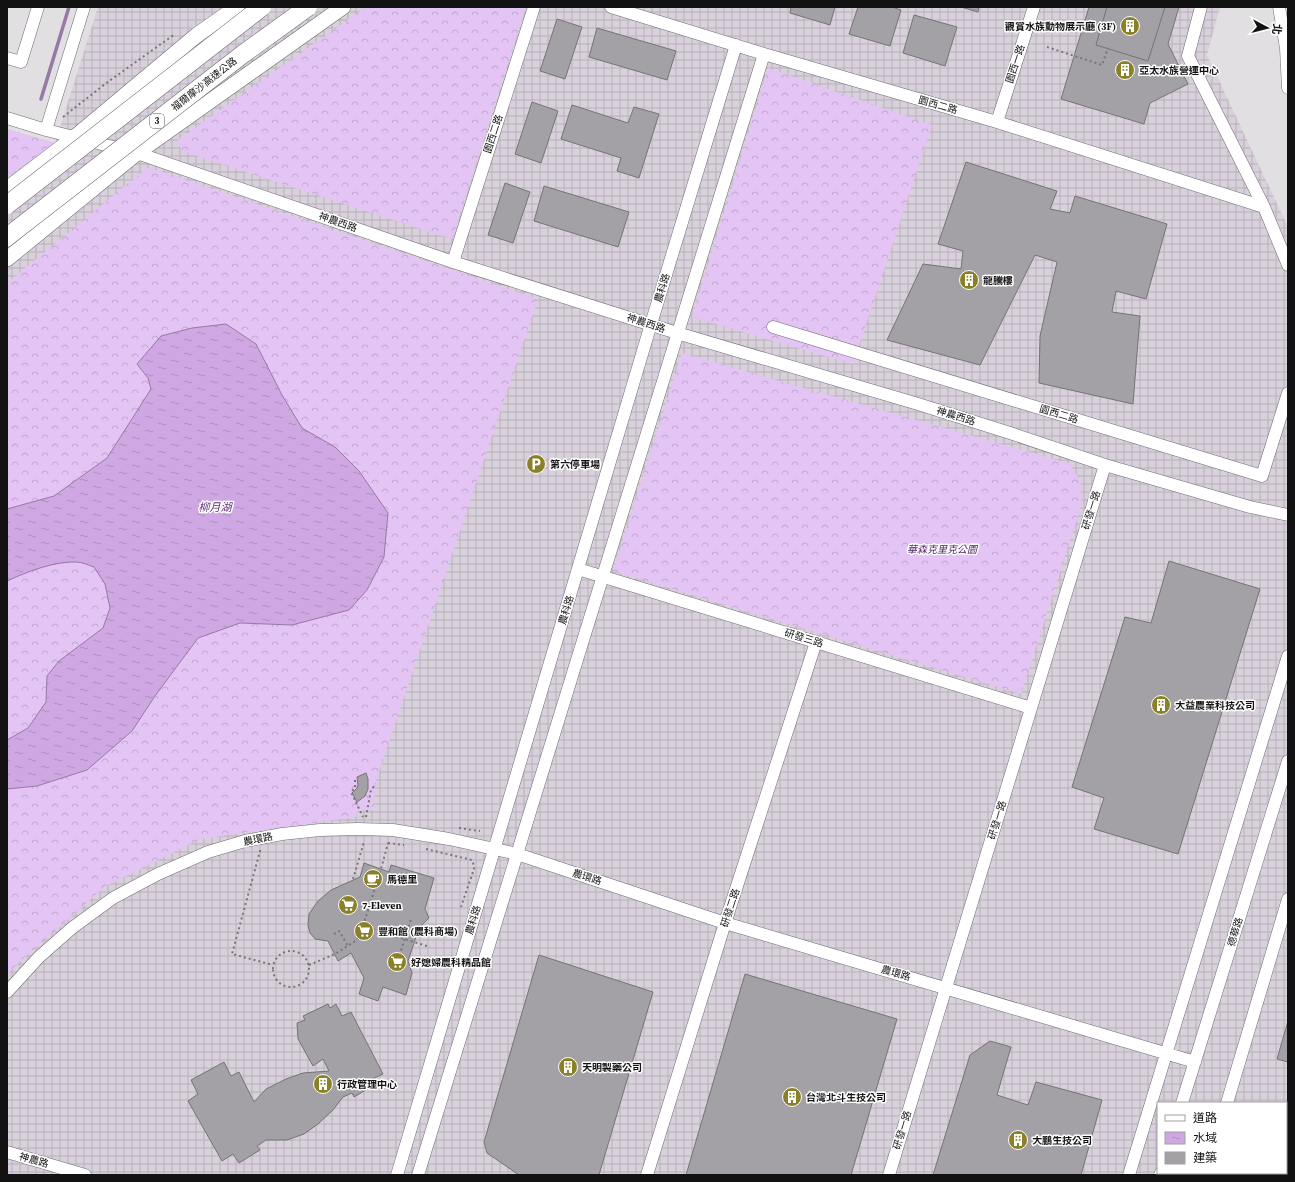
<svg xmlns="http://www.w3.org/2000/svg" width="1295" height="1182" viewBox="0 0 1295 1182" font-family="'Source Serif 4','Noto Sans TC',serif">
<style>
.industrial{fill:url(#industrial-grid);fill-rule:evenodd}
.forest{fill:url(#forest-crowns)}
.water{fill:url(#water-ripples);stroke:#967aa5}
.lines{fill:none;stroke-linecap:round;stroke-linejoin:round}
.stream{stroke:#967aa5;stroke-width:3.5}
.building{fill:#a3a1a5;stroke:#767377}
.minor-casing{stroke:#6f6c70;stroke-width:13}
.major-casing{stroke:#6f6c70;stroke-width:16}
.path{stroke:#777578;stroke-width:2;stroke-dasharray:2 3;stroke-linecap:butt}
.minor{stroke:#fff;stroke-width:12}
.major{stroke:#fff;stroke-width:15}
.highway-bridge-casing{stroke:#6f6c70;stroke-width:19;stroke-linecap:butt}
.highway-bridge{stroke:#fff;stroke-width:18}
.labels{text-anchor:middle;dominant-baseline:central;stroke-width:3;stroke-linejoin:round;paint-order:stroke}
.shield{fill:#fff;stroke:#5a595a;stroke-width:1}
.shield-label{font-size:9px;font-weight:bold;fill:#131213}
.poi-label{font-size:10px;font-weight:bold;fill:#131213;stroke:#fff;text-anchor:start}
.street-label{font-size:10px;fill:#131213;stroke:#fff}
.park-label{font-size:10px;font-style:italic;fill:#502066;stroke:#fff}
.water-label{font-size:11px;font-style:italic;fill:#603077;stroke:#fff}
</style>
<defs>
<pattern id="industrial-grid" width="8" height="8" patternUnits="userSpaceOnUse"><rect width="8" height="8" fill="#d8d1dc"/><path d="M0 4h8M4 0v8" fill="none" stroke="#b8b2bc"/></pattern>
<pattern id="forest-crowns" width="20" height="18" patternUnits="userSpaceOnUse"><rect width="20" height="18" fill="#e3c4f4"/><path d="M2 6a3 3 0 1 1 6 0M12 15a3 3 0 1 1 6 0" fill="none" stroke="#c2a7d0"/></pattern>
<pattern id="water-ripples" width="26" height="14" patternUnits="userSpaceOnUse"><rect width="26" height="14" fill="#cea7e3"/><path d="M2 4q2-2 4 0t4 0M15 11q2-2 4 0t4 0" fill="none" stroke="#b08fc2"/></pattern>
</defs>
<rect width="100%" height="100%" fill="#e2dfe3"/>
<!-- industrial -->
<path class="industrial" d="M98,7H1220L1207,55L1288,227V1175H7V129L55,143ZM1158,1103H1286V1173H1158Z"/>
<!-- forest -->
<path class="forest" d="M366,7H526L452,239L181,151L178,140Z
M768,68L932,125L853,364L692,317Z
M7,129L55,143L7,177Z
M148,167L538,299L376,781L373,810H358L356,817L200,839L106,886L18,963L7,975V283Z
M682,353L1070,464L1081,483L1082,503L1021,694L613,571Z"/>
<!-- water -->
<path class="water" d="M226,324L256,344L282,395L302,428L335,447L359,471L388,513L384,557L367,590L349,610L292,625L240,623L198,638L155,696L132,731L87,770L37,786L7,789V740L28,728L46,702L47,676L59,661L103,628L110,608L105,584L94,567C88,565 82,562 76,562C55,561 26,572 7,581V509L54,496L107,458L151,389L148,378L137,364L161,336L192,328Z"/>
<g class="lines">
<!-- stream -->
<path class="stream" d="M41,99L69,7"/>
</g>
<!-- building -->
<path class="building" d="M791,7H835L830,25L790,13Z
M858,7H892L901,10L890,46L849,34Z
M961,7H979L978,12Z
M1089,7H1179L1168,44L1188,84L1150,103L1144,124L1061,99Z
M1107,7H1165L1148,61L1096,45Z
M914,15L957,27L945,66L903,53Z
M557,19L582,27L565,79L540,71Z
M597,28L676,51L667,80L589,57Z
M532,102L558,111L541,163L515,154Z
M572,105L628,123L634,107L659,114L639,178L617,171L621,158L561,139Z
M966,162L1057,191L1050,209L1070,213L1075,196L1167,224L1146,299L1116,291L1112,312L1140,316L1133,404L1039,383L1040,336L1057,262L1035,255L980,365L887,340L923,264L961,269L963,251L938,244Z
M505,183L530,192L513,243L488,235Z
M544,186L629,212L618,247L534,221Z
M1169,561L1260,589L1178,854L1094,829L1104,798L1072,787L1125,617L1151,623Z
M366,773L368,779V789L365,796L357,802L352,793L357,788L358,785L357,777Z
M364,863L389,872L391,865L434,878L425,909L429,918L419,928L408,961L412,973L406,995L383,987L378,1001L359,994L364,978L351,953L338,961L328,941L315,939L310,933L308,925L309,914L318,901L331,890L360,877Z
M539,955L653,992L599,1175H519L487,1153L484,1142Z
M745,974L897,1019L851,1175H686Z
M328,1004L330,1008L336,1004L342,1016L351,1012L383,1074L368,1081L371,1087L354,1097L352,1093L343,1097L333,1110L318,1124L304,1134L287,1140H266L257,1146L260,1150L239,1163L233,1154L222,1161L188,1101L198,1094L191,1080L224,1062L231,1076L239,1072L254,1102L266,1089L286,1079L303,1073L329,1071L323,1059L313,1066L298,1039L297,1023L305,1020L303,1016Z
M1288,1021V1062L1277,1059Z
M990,1041L1011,1047L997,1095L1028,1105L1036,1082L1102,1100L1081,1175H933L970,1055Z"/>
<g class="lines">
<defs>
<path id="minor" d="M611,7L764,54L997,122L1264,207
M1201,7L1188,56L1264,207L1288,265
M1279,7L1286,48L1288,88
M7,58L21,62L38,7
M7,118L46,130L137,153L453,262L677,333L918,404L1010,433L1105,465L1250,507L1288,515
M997,122L1034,7
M46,130L84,7
M453,262L534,7
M773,327L1262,476L1288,393
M578,569L1031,708
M7,992L39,957L72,928L113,898L158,874L208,852L245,841L282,834L320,830L358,829L393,830L449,839L517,854L725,923L1195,1062
M1182,1103L1288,761
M1227,1103L1288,899
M7,1152L85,1175
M397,1175L651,324L736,45
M418,1175L764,54
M647,1175L725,923L816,642
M889,1175L1105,465
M1129,1175L1288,656
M1160,1175L1161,1173
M1206,1175V1173"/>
<path id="major" d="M7,189L75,137L197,35L237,7
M7,259L137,153L343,7"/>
</defs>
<!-- minor casing -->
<use href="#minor" class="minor-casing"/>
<!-- major casing -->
<use href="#major" class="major-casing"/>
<!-- path -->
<path class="path" d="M1047,47L1102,65L1108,48
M63,117L105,84L175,34
M355,780V788L351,792L363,817
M366,817L371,790L376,784
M459,828L480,831
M388,843L404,845
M426,849L472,860L474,866V869L461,907
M261,851H260L232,954L273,965
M353,879L364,842
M363,926L430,947
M334,934L339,931L348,946
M273 969a18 18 0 1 1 36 0a18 18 0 1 1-36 0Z
M398,960L411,919
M309,965L335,954L357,940L363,926L381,869L388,843"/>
<!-- minor -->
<use href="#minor" class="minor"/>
<!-- major -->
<use href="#major" class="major"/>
<defs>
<path id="highway-bridge" d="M7,205L262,7
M7,237L243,54L308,7"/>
</defs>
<!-- highway-bridge casing -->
<use href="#highway-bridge" class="highway-bridge-casing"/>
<!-- highway-bridge -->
<use href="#highway-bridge" class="highway-bridge"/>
</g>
<!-- icons -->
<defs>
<symbol id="building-disc" viewBox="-11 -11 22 22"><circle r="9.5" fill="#898028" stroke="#fff"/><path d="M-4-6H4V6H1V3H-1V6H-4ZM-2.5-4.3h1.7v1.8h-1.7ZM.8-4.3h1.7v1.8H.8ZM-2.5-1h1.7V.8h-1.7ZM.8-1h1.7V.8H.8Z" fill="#fff"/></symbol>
<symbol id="parking-disc" viewBox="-11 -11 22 22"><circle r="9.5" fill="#898028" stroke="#fff"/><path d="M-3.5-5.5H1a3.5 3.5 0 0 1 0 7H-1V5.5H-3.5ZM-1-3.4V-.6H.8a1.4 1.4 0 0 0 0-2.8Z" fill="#fff"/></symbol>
<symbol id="cafe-disc" viewBox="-11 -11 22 22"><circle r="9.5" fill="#898028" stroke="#fff"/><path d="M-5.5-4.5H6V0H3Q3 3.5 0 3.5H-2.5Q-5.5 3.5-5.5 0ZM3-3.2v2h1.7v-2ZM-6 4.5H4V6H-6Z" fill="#fff"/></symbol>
<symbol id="supermarket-disc" viewBox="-11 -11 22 22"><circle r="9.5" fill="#898028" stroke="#fff"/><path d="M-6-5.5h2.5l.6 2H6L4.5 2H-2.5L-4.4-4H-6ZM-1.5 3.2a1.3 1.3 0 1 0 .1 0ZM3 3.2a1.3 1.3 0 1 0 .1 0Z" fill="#fff"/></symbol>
</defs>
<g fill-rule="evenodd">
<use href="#building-disc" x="1119" y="15" width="22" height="22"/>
<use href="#building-disc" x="1114" y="59" width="22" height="22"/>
<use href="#building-disc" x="958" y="269" width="22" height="22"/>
<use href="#parking-disc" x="525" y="453" width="22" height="22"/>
<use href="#building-disc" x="1150" y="694" width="22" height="22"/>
<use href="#cafe-disc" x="362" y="868" width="22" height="22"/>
<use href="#supermarket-disc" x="337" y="894" width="22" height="22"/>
<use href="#supermarket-disc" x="353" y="920" width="22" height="22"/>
<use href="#supermarket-disc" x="386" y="951" width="22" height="22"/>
<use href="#building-disc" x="557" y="1056" width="22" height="22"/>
<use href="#building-disc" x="312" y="1073" width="22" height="22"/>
<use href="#building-disc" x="781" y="1086" width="22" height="22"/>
<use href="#building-disc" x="1007" y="1129" width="22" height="22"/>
</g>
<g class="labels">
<!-- shield labels -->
<rect class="shield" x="150" y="114" width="14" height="14" rx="3"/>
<g class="shield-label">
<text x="157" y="121">3</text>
</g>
<!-- poi labels -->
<g class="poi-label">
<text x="1116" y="26" text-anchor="end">觀賞水族動物展示廳 (3F)</text>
<text x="1139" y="70">亞太水族營運中心</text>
<text x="983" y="280">龍騰樓</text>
<text x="550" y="464">第六停車場</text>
<text x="1175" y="705">大益農業科技公司</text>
<text x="387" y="879">馬德里</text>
<text x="362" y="905">7-Eleven</text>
<text x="378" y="931">豐和館 (農科商場)</text>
<text x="411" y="962">好媳婦農科精品館</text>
<text x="582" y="1067">天明製藥公司</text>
<text x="337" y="1084">行政管理中心</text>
<text x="806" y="1097">台灣北斗生技公司</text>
<text x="1032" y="1140">大鵬生技公司</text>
</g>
<!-- street labels -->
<g class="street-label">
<text transform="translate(1015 64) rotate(-72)">園西一路</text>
<text transform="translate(204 84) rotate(-38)">福爾摩沙高速公路</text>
<text transform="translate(938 105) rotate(16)">園西二路</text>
<text transform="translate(493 134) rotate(-72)">園西二路</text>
<text transform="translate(338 222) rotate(19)">神農西路</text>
<text transform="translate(662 288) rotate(-73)">農科路</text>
<text transform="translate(646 323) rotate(18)">神農西路</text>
<text transform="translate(1059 414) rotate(17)">園西二路</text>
<text transform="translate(956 416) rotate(17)">神農西路</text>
<text transform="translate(1091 510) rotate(-73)">研發一路</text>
<text transform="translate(566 610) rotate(-73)">農科路</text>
<text transform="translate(804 638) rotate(17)">研發三路</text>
<text transform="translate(997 820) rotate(-73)">研發一路</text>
<text transform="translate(258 839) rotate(-12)">農環路</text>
<text transform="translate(587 877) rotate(18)">農環路</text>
<text transform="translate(730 908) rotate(-72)">研發二路</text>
<text transform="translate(473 920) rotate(-73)">農科路</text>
<text transform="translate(1235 932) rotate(-73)">德華路</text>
<text transform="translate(896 973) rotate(16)">農環路</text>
<text transform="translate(902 1130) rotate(-73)">研發一路</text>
<text transform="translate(34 1160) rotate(16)">神農路</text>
</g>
<!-- park labels -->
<g class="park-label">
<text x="942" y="549">華森克里克公園</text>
</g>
<!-- water labels -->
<g class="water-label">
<text x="215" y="507">柳月湖</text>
</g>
</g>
<!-- border -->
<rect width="1295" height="1182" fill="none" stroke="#131213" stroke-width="16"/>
<!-- legend -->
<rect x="1157" y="1102" width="130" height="72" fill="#ffffff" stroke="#a1a0a1"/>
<rect x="1165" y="1115" width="20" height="6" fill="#ffffff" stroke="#a1a0a1"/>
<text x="1193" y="1122" font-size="12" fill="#131213">道路</text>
<rect x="1165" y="1132" width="20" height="12" fill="url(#water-ripples)" stroke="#a1a0a1"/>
<text x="1193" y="1142" font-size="12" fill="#131213">水域</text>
<rect x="1165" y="1152" width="20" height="12" fill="#a3a1a5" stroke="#a1a0a1"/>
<text x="1193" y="1162" font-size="12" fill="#131213">建築</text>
<!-- north arrow -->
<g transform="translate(1267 28) rotate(97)" stroke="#ffffff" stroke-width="3" paint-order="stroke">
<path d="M0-3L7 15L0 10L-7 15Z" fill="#131213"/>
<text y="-6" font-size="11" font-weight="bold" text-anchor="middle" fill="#131213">北</text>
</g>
</svg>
